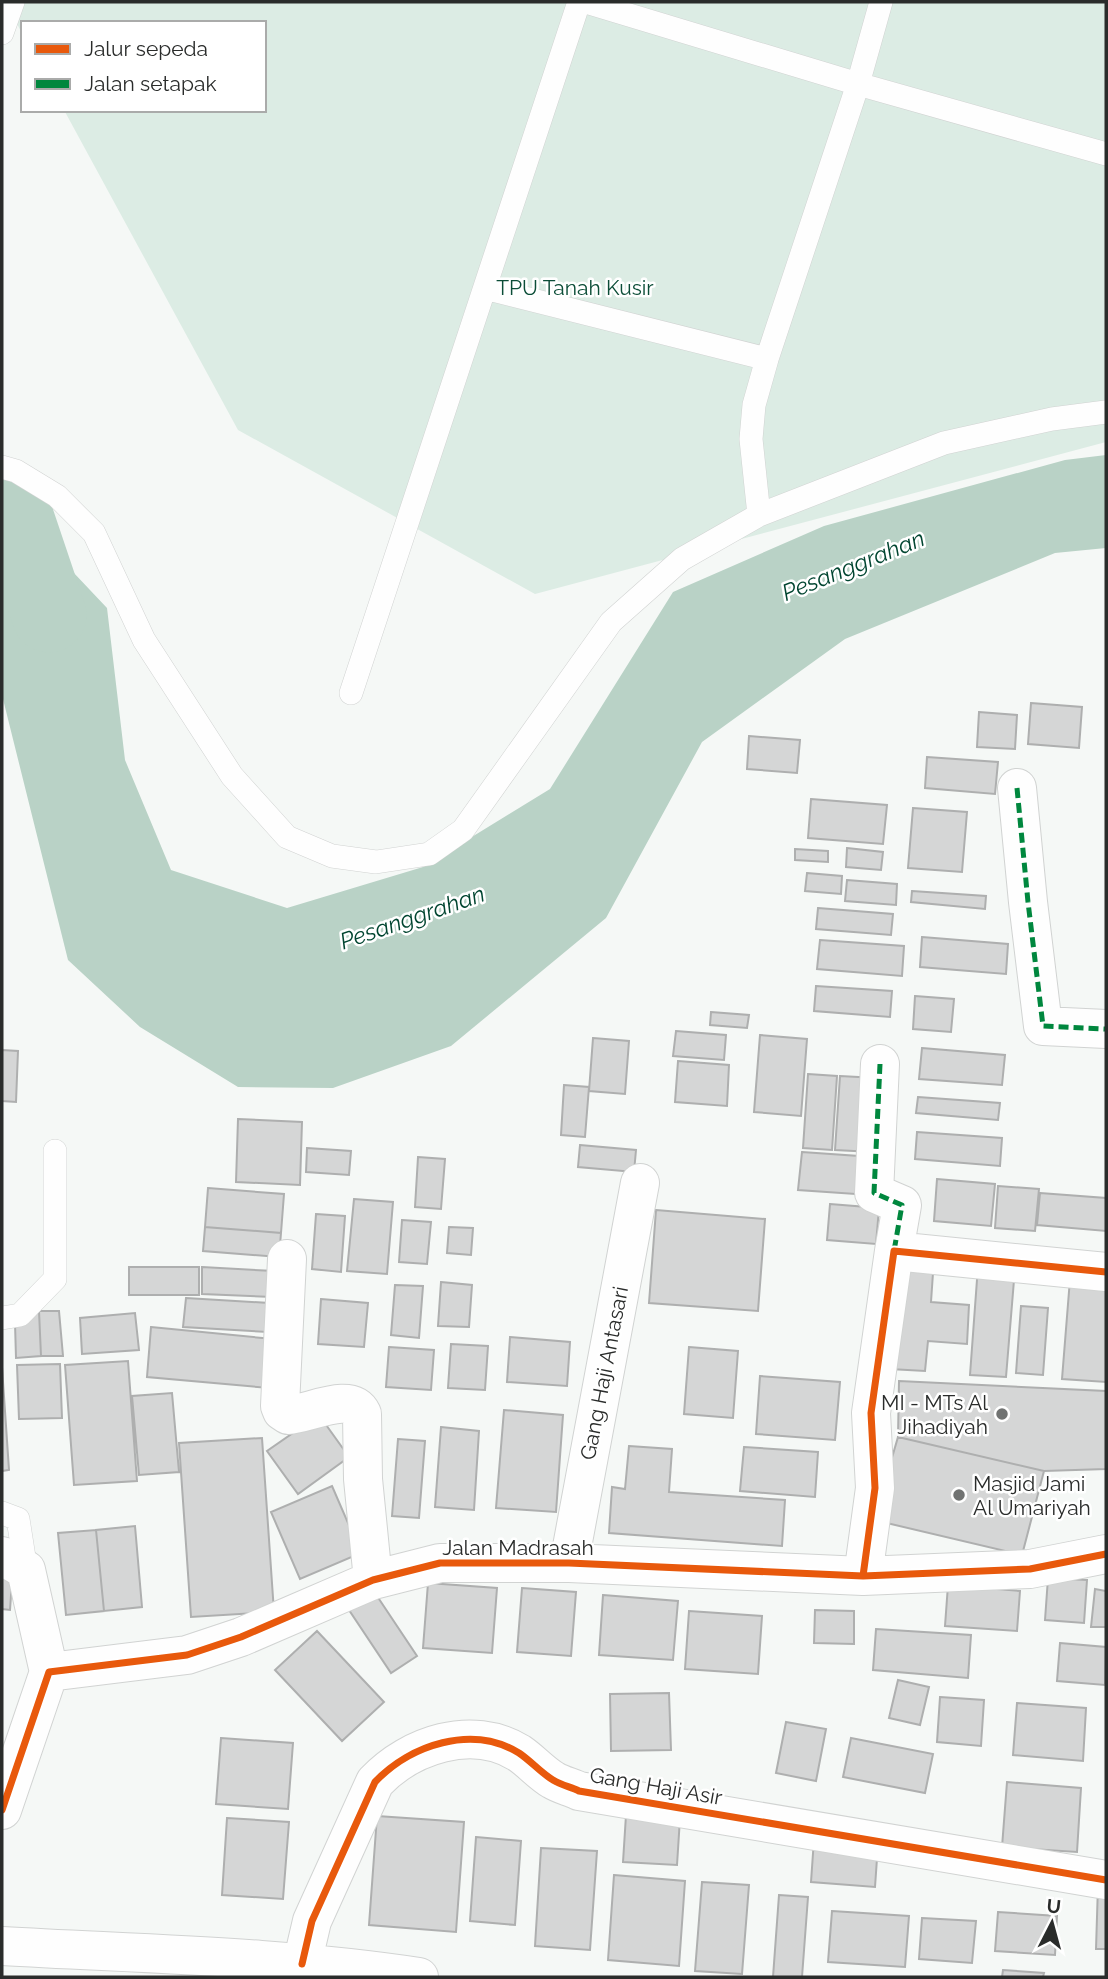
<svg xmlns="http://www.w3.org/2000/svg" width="1108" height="1979" viewBox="0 0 1108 1979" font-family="Raleway,sans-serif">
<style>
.green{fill:#dcece4}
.water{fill:#b9d2c6}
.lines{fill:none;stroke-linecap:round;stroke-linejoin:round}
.river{stroke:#b9d2c6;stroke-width:75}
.building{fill:#d5d6d6;stroke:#aeafaf;stroke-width:2}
.service-casing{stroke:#d1d3d2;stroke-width:24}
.minor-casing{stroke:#d1d3d2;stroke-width:40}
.service{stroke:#fefefe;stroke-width:23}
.minor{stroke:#fefefe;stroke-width:38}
.quiet{stroke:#00873e;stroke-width:5;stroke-dasharray:10 5;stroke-linecap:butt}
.cycleway-casing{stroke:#fff;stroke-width:11}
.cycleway{stroke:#e8590c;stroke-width:7}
.poi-dot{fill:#717372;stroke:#fff;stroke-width:2.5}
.labels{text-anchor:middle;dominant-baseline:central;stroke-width:5;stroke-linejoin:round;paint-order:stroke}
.park-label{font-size:21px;fill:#0b4d37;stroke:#fff}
.street-label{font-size:21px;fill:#2a2c2b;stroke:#fff}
.poi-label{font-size:21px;fill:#2a2c2b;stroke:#fff;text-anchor:end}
.water-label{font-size:23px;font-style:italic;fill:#004530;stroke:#fff}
</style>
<rect width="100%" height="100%" fill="#f5f8f6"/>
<!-- green -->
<path class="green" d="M5,2H1106V442L535,594L238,430L64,110H264V23H23V35Z"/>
<!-- water -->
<path class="water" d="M1106,455V548L1055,553L845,639L702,742L606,918L451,1046L333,1088L238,1087L140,1027L68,960L2,695V512L22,518L107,608L125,760L171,870L287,908L423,867L550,789L673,592L824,526L1065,460Z"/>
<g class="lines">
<!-- river -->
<path class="river" d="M2,508L14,511L49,615"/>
</g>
<!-- building -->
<path class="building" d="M1031,703L1082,707L1079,748L1028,744Z
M979,712L1017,715L1015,749L977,747Z
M749,736L800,740L797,773L747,769Z
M927,757L998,762L995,794L925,788Z
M811,799L887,805L883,844L808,838Z
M913,808L967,812L962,872L908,868Z
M847,848L883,852L881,870L846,867Z
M795,849L828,851V862L795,860Z
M807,873L842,876L841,894L805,891Z
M847,880L897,884L896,905L845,901Z
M912,891L986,896L985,909L911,902Z
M818,908L893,914L891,935L816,929Z
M922,937L1008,944L1006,974L920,967Z
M820,940L904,946L902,976L817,969Z
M816,986L892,991L890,1017L814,1011Z
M915,996L954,999L951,1032L913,1029Z
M711,1012L749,1015L747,1028L710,1025Z
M676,1031L726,1035L724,1060L673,1056Z
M760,1035L807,1039L801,1116L754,1112Z
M593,1038L629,1041L625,1094L589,1091Z
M922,1048L1005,1055L1002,1085L919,1079Z
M2,1050L18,1051L16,1102L2,1101Z
M678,1061L729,1065L727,1106L675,1102Z
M808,1074L837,1076L832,1150L803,1148Z
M840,1076L876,1078L873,1152L835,1150Z
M564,1085L589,1087L585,1137L561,1135Z
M918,1097L1000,1103L998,1120L916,1113Z
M238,1119L302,1122L300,1185L236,1182Z
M917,1132L1002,1138L1000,1166L915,1159Z
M580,1145L636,1150L634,1172L578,1167Z
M307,1148L351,1151L349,1175L306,1172Z
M802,1152L873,1157L870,1195L798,1190Z
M418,1157L445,1159L441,1209L415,1207Z
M937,1179L995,1184L991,1226L934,1221Z
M998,1186L1039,1189L1035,1231L995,1228Z
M208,1188L284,1194L281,1233L205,1227Z
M1040,1193L1106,1198V1231L1037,1225Z
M354,1199L393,1202L387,1274L347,1271Z
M830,1204L879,1208L876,1244L827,1240Z
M656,1210L765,1219L758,1311L649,1303Z
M316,1214L345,1216L341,1272L312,1269Z
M402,1220L431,1222L427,1264L399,1262Z
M205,1227L281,1233L279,1257L203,1251Z
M449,1227L473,1228L471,1255L447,1253Z
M978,1266L1015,1268L1006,1377L970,1375Z
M129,1267H199V1295H129Z
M202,1267L274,1271L272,1297L202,1294Z
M898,1270L933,1273L931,1302L969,1305L967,1344L928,1341L925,1371L890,1369Z
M1070,1279L1106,1282V1382L1062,1379Z
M441,1282L472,1285L469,1327L438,1326Z
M395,1285L423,1286L419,1338L391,1335Z
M186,1298L269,1303L268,1332L183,1327Z
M321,1299L368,1303L364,1347L318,1344Z
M1021,1306L1048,1308L1043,1375L1016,1373Z
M39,1311H59L63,1356H41Z
M39,1311L41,1356L16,1358L15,1323Z
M135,1313L139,1350L82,1354L80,1318Z
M151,1327L273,1339L269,1388L147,1377Z
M510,1337L570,1342L567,1386L507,1382Z
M451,1344L488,1346L485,1390L448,1388Z
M389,1347L434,1350L431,1390L386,1387Z
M689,1347L738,1351L733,1418L684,1414Z
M128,1361L137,1481L74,1485L65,1365Z
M60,1364L62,1418L19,1419L17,1365Z
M2,1367L9,1470L2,1471Z
M760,1376L840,1382L835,1440L756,1434Z
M899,1381L1106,1391V1469L1044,1471L898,1437Z
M172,1393L179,1472L139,1475L132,1396Z
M504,1410L563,1415L556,1512L496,1508Z
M319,1415L349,1457L298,1494L267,1451Z
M441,1427L479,1431L474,1510L435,1507Z
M898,1437L1044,1471L1022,1555L874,1520Z
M262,1438L274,1612L191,1617L179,1443Z
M398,1439L425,1441L419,1518L392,1516Z
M629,1446L672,1449L669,1492L785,1500L782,1546L609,1533L612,1487L625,1489Z
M744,1447L818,1452L815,1497L740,1491Z
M332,1486L361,1553L300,1579L271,1512Z
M135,1526L142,1607L104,1611L96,1530Z
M96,1530L104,1611L66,1615L58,1533Z
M2,1565L13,1566L10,1610L2,1609Z
M1048,1578L1087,1580L1084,1623L1045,1620Z
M428,1583L497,1588L492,1653L423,1648Z
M948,1585L1020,1591L1017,1631L945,1626Z
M371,1587L417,1656L391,1673L345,1604Z
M522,1588L576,1592L571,1656L517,1652Z
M1095,1589L1106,1591V1627H1091Z
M603,1595L678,1601L673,1660L599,1655Z
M815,1610L854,1611V1644L814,1643Z
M689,1611L762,1616L758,1674L685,1669Z
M876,1629L971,1635L968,1678L873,1670Z
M317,1631L384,1702L342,1741L275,1670Z
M1060,1643L1106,1647L1105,1685L1057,1681Z
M898,1680L929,1687L920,1725L889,1718Z
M669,1693L671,1750L611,1751L610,1694Z
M940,1697L984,1700L981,1746L937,1742Z
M1017,1703L1086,1708L1083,1761L1013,1755Z
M786,1722L826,1729L816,1781L776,1773Z
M221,1738L293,1743L288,1809L216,1804Z
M851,1738L933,1754L925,1793L843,1777Z
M1007,1782L1081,1788L1077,1852L1002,1847Z
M626,1815L680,1818L677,1865L623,1862Z
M377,1816L464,1822L456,1932L369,1925Z
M227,1818L289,1822L283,1899L222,1895Z
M476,1837L521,1841L515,1925L470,1921Z
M814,1839L878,1844L875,1887L811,1882Z
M541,1848L597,1851L590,1950L535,1946Z
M614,1875L685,1881L679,1966L608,1960Z
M702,1882L749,1885L742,1974L695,1971Z
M1098,1885H1106V1949H1096Z
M779,1895L808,1897L802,1977H773Z
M832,1911L909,1916L905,1967L828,1962Z
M998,1912L1057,1916L1055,1955L995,1951Z
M922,1918L976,1921L972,1963L919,1959Z
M1003,1970L1044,1973L1043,1977H1002Z"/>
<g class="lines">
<defs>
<path id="service" d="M881,2L858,84L1106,154
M2,33L13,2
M485,288L767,359L858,84L586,2
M2,467L16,471L57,496L94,533L144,640L232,776L287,837L332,856L376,862L429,854L463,830L611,622L682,559L759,515L944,443L1052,419L1106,412
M759,515L751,439L754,405L767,359
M351,693L579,2
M2,1318L20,1315L55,1279V1151
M2,1513L18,1519L26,1570"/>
<path id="minor" d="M1017,788L1028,902L1043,1026L1106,1029
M880,1064L874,1193L902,1205L894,1251
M287,1259L280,1406L282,1411L288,1415C309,1414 351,1391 362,1414L363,1479L373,1580
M2,1556L26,1570L49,1672
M569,1563L640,1183
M863,1576L875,1488L871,1413L894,1251L1106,1272
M2,1810L49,1672L187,1655L241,1637L373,1580L440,1563H569L863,1576L1030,1569L1106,1554
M2,1946C141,1954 281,1956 419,1977
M302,1964L312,1921L375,1782C410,1745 472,1724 519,1753C531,1761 541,1773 553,1780C561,1785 571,1787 579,1791L1106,1880"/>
</defs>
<!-- service casing -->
<use href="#service" class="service-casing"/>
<!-- minor casing -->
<use href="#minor" class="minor-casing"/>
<!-- service -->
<use href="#service" class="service"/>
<!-- minor -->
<use href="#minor" class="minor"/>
<!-- quiet -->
<path class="quiet" d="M1017,788L1028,902L1043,1026L1106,1029
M880,1064L874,1193L902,1205L894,1251"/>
<defs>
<path id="cycleway" d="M863,1576L875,1488L871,1413L894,1251L1106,1272
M2,1810L49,1672L187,1655L241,1637L373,1580L440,1563H569L863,1576L1030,1569L1106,1554
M302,1964L312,1921L375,1782C410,1745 472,1724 519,1753C531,1761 541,1773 553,1780C561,1785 571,1787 579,1791L1106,1880"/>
</defs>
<!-- cycleway casing -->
<use href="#cycleway" class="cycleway-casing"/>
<!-- cycleway -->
<use href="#cycleway" class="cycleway"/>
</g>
<!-- markers -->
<g class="poi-dot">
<circle cx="1002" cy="1414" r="7"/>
<circle cx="959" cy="1495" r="7"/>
</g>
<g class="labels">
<!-- park labels -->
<g class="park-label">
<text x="575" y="287">TPU Tanah Kusir</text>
</g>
<!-- street labels -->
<g class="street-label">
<text transform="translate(604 1373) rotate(-79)">Gang Haji Antasari</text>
<text x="518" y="1547">Jalan Madrasah</text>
<text transform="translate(656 1786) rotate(10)">Gang Haji Asir</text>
</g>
<!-- poi labels -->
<g class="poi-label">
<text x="988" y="1402">MI - MTs Al<tspan x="988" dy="24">Jihadiyah</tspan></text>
<text x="973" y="1483" text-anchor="start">Masjid Jami<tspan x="973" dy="24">Al Umariyah</tspan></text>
</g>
<!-- water labels -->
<g class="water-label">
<text transform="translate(853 565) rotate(-22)">Pesanggrahan</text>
<text transform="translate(412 917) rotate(-19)">Pesanggrahan</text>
</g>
</g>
<!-- border -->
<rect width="1108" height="1979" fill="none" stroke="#2a2c2b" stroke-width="7"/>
<!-- legend -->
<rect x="21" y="21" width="245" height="91" fill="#ffffff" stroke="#aaabaa" stroke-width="2"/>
<rect x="35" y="44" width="35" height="10" fill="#e8590c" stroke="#aaabaa" stroke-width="2"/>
<text x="84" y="56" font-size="21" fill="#2a2c2b">Jalur sepeda</text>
<rect x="35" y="79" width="35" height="10" fill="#00873e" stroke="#aaabaa" stroke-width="2"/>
<text x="84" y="91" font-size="21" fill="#2a2c2b">Jalan setapak</text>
<!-- north arrow -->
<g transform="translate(1052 1923) rotate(6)" stroke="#ffffff" stroke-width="5" paint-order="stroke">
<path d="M0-5L12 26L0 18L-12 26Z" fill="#2a2c2b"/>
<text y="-10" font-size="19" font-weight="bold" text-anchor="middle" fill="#2a2c2b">U</text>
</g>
</svg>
